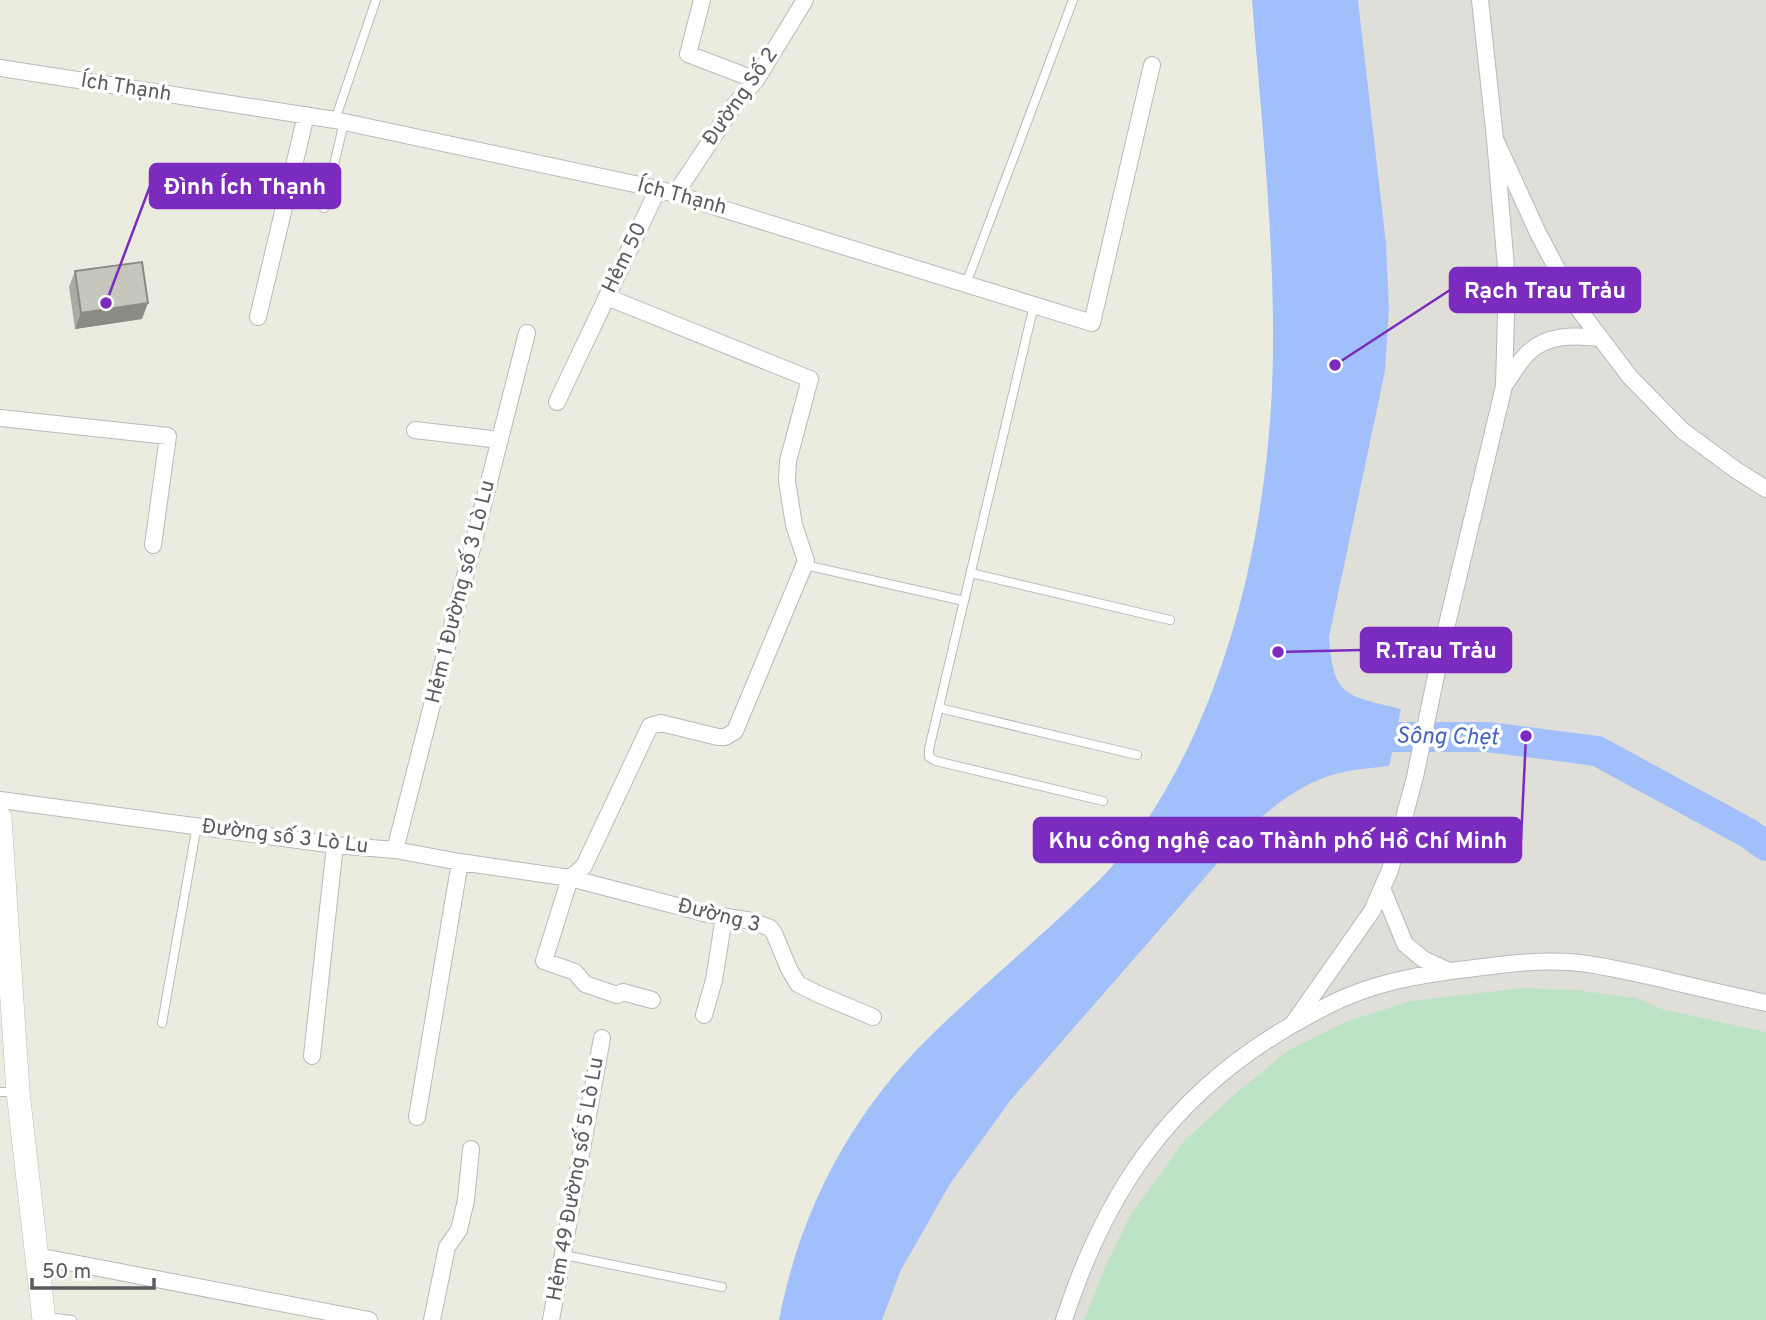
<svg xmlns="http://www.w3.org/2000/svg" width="1766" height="1320" viewBox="0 0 1766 1320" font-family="Overpass,sans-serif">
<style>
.industrial{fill:#dfded8}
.green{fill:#bde3c6}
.water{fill:#a1bffb}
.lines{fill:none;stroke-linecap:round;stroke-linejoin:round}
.river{stroke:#a1bffb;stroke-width:30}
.lane-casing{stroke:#b8b9bf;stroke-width:10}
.street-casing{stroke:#b8b9bf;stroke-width:18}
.secondary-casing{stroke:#bbbcc4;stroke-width:24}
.lane{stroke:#fff;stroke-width:8}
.street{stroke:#fff;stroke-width:16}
.secondary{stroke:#fff;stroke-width:23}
.wall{fill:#aaaaa3}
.shaded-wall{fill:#8b8b84}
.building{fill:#c6c6bd;stroke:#8b8b84;stroke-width:2}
.labels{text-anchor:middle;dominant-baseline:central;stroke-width:7;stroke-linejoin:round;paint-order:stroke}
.street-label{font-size:21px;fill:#595b61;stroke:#fff}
.water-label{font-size:23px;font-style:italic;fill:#4564bc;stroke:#fff}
.leader{fill:none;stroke:#7b2cbf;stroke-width:2.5}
.callout-dot{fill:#7b2cbf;stroke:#fff;stroke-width:2.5}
.callout{fill:#7b2cbf;stroke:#7b2cbf;stroke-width:2.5}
.callout-label{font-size:23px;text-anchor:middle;font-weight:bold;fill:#fff}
</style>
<rect width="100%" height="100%" fill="#ebebe0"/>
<!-- industrial -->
<path class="industrial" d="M1358,0H1766V1320H882L901,1270L950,1184L1010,1101L1242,835L1329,637L1385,371L1389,308L1386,243Z"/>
<!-- green -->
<path class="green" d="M1522,988L1576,990L1636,998L1662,1009L1766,1032V1320H1084L1106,1265L1130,1216L1184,1141L1235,1094L1289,1050L1348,1021L1411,1001Z"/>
<!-- water -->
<path class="water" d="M1252,0H1358L1386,243L1389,308L1385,371L1329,637C1333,699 1347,695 1401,709L1389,766C1372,768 1355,769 1339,773C1300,783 1270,808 1242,835L1010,1101L950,1184L901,1270L882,1320H779C802,1202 857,1103 946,1021C987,982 1031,945 1072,906C1084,894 1098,882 1109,870C1226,735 1272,523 1273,348C1274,232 1261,116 1252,0Z"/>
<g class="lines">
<!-- river -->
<path class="river" d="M1355,734L1395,737H1487L1597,751L1748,833L1766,846"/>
<defs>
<path id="lane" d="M335,120L376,0
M324,208L344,122
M966,284L1073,0
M1034,305L929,749V757L936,761L1103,801
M805,565L964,601
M971,573L1170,620
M939,708L1137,755
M162,1023L197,825
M0,1092H15
M564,1255L722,1287
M47,1317L72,1320"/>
<path id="street" d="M702,0L688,54L756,80
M1480,0L1495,139L1538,233L1577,307L1630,377L1683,431L1736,470L1766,489
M0,68L335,120L658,189L1092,323L1152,65
M676,193L733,107L756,80L805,0
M258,317L306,115
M1504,386C1512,375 1518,363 1527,354C1546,334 1575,335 1600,338
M557,402L658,189
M0,418L168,436L153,545
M415,430L500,440
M0,800L335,845L395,850L460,862L570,878L708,914L752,921L770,928L774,933L789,969L798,984L818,994L873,1017
M395,850L527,333
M570,878L584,866L650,726L661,723L718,737H725L735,731L806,561L794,525L787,481L788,461L810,379L607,297
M570,878L544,961L575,972L585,984L617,995L623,992L652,1000
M1382,888L1405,944L1423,959L1449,971
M704,1015L714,980L724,917
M1292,1025L1372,911L1390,870L1415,777L1444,637L1504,386L1507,279L1495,139
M312,1056L335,845
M417,1117L460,862
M37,1256L369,1320
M432,1320L447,1247L459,1230L466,1200L471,1149
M551,1320L602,1038
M1064,1320C1105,1193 1169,1098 1285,1029C1306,1017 1328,1004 1351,995C1390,979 1433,973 1475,968C1506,964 1538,960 1569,962C1599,964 1629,972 1658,978C1694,987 1730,995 1766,1003"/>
<path id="secondary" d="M0,818L18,1092L44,1320"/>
</defs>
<!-- lane casing -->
<use href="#lane" class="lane-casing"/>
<!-- street casing -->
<use href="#street" class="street-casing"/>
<!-- secondary casing -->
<use href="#secondary" class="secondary-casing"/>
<!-- lane -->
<use href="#lane" class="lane"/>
<!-- street -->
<use href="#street" class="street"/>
<!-- secondary -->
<use href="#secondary" class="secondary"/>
</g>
<!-- wall -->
<path class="wall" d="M75,271L142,319L75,329L69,287Z"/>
<!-- shaded-wall -->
<path class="shaded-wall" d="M148,303L142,319L75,329L81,313Z"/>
<!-- building -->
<path class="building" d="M142,262L148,303L81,313L75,271Z"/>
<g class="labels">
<!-- street labels -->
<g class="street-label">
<text transform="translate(126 88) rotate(9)">Ích Thạnh</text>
<text transform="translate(741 97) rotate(-55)">Đường Số 2</text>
<text transform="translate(682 197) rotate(15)">Ích Thạnh</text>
<text transform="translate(625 258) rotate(-64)">Hẻm 50</text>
<text transform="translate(461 592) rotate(-76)">Hẻm 1 Đường số 3 Lò Lu</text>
<text transform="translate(285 837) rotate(7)">Đường số 3 Lò Lu</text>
<text transform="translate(719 916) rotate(14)">Đường 3</text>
<text transform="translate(576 1179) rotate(-80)">Hẻm 49 Đường số 5 Lò Lu</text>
</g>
<!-- water labels -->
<g class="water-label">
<text transform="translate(1447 738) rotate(1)">Sông Chẹt</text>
</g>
</g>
<!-- callouts -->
<path class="leader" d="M106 303L150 186M1335 365L1450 290M1278 652L1361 650M1526 736L1521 840"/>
<g class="callout-dot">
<circle cx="106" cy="303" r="7"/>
<circle cx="1335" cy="365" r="7"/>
<circle cx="1278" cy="652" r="7"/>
<circle cx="1526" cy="736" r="7"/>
</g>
<g class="callout">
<rect x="150" y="164" width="190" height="44" rx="7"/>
<rect x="1450" y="268" width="190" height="44" rx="7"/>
<rect x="1361" y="628" width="150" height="44" rx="7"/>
<rect x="1034" y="818" width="487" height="44" rx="7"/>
</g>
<g class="callout-label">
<text x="245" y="194">Đình Ích Thạnh</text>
<text x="1545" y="298">Rạch Trau Trảu</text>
<text x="1436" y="658">R.Trau Trảu</text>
<text x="1278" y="848">Khu công nghệ cao Thành phố Hồ Chí Minh</text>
</g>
<!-- scale -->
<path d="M32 1278v10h122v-10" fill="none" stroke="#595b61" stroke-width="3.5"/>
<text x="42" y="1278" font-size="21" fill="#595b61" stroke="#ffffff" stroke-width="5" paint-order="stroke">50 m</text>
</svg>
